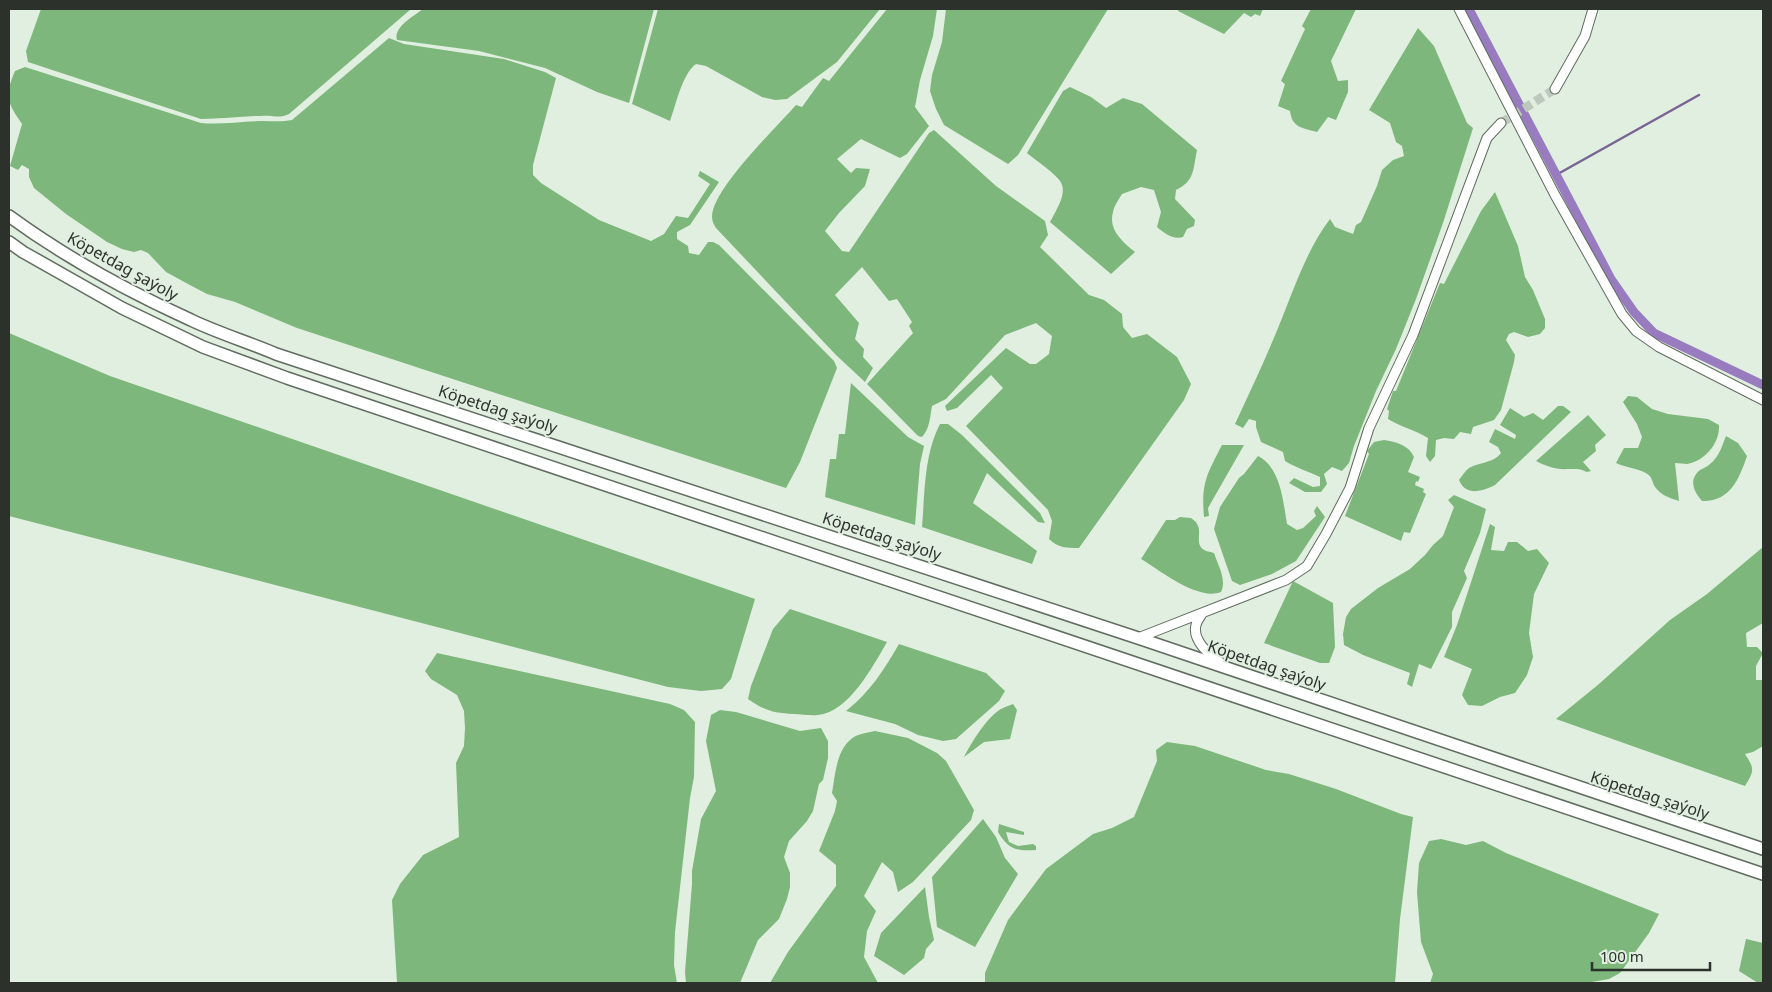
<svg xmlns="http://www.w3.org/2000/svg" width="1772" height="992" viewBox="0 0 1772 992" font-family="'Noto Sans',sans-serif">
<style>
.forest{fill:#7db77b}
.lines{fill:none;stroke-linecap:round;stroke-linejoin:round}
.stream{stroke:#786594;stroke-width:2.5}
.canal{stroke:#997bc0;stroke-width:9}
.minor-tunnel{stroke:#bdc9bc;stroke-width:9;stroke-dasharray:9 4.5;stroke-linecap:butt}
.minor-casing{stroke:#606c5f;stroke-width:11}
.major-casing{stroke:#606c5f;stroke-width:14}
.minor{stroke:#fff;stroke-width:9}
.major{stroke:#fff;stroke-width:11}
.labels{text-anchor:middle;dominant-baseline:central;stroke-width:4;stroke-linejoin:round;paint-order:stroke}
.street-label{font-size:16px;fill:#2c312c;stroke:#e1efe0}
</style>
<rect width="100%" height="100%" fill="#e1efe0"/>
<!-- forest -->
<path class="forest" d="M41,9H411L289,114C279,119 272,115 261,116C241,116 221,119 201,119L28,62L26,51Z
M423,9H654L629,103L597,92L545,68L479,51L397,40C393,27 414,16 423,9Z
M658,9H880L837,62L787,99L775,100L762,97L706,66L696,64C682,74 676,105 670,121L632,104Z
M887,9H937L933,36L920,80L915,107L929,126L907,154L900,158L861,139L837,159L851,173L856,168L870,169L865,186L839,213L825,231L842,251L849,252L929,133L934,130L996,186L1045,221L1048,235L1040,247L1089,295L1104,300L1122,314L1123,327L1132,338L1147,334L1177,357L1191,384L1184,400L1079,548C1067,548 1058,548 1049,539L1052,521L1048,510L966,426L1003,388L991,375L957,408L947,411L945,406L1006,348L1030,364H1036L1049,354L1052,336L1036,323L1005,335L946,399L932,406C930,417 930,428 922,437L918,436L867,384L913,333L909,326L912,322L897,299L889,301L862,267L835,295L859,323L855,339L864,349L863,357L873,368L865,382L836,355L716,228C714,225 712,221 712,217C712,189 776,128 796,105L802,107L823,78L829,81Z
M946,9H1108L1018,155L1008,164L944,125L936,109L930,91L932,75L942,42Z
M1179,9H1263L1260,16L1255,14L1251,17L1244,13L1224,34L1178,11Z
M1311,9H1356L1331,61L1338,81L1348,80V92L1336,120L1328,117L1317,132C1303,128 1292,128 1290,111L1278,106L1285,84L1281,81L1305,29L1302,26Z
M1418,28L1434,46L1467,123L1473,128L1443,223L1416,299L1396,349L1376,391L1354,446L1349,463L1342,471L1332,467L1324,474L1327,484L1321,492H1305L1289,483L1294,478L1313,487L1320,486V477C1308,471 1296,468 1285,461L1283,452L1261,442L1256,427V421L1249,419L1243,428L1235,424C1249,394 1263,364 1276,333C1292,295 1305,252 1330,219L1335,227L1353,234L1356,225L1361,222L1377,186L1382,170L1393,160L1404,156L1402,146L1396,142L1390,123L1369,110Z
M389,38L404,44L504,59L545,72L556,78L533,165V175L541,183L599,220L651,241L664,234L676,216L688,218L710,184L698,176L700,171L719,182L690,225L677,232V239L688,246L689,253L699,255L708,242H713L719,245L834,361L837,368L800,462L786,488L297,328L235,302L207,294L188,284L166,272L148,253L141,250L134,252L122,249L107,242L66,214L34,188L29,177V169L22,165L18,170L10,166L22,124C7,102 4,97 15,71L25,67L201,123C222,125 243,121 264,121C274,121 282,122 292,120Z
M1070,87L1091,97L1106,108L1123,98L1142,104L1197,150C1193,169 1195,181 1176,190L1175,199L1195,220L1194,226L1187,229L1183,237C1173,240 1164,233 1157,227L1161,212L1154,190L1141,187L1122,194C1119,199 1114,206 1113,212C1108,230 1123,242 1135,252L1111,274L1050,222C1055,212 1066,196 1062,185C1060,176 1035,160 1027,153L1063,91Z
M1495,192L1518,246L1525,277L1533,290L1545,319V328L1540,334L1528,337L1514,332L1509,334L1506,340L1515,355L1514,362L1501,410L1494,420L1473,427L1471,434L1460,432L1454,439L1444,438L1436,440L1435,456L1430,462L1426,456L1428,438C1415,430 1401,427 1388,419L1389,411L1387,409L1393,391H1396L1440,283L1444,284L1481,211Z
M9,333L110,376L755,599L731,679L722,689L701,691L668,687L9,516Z
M851,383L908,437L924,446L920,464L915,525L825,497L830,459H836L839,434H845Z
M1628,396L1637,397L1652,409L1668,414L1708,419L1719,425C1720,443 1705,461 1687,464C1684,464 1679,463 1675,463L1679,501C1669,498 1661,495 1655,487C1653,484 1652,479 1650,476C1641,468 1626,468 1616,463L1624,448H1638L1642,437L1637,424L1623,402Z
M1558,406H1563L1571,412L1495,485C1483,491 1466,497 1459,480C1462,476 1465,471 1469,468C1480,462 1494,463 1501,453L1498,447L1489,442L1495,429L1515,439L1516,435L1500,425L1510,408L1524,417L1533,413L1543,420Z
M1588,415L1606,435L1595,445L1596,451L1583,462L1591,471L1587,472C1579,468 1576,469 1568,469C1556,470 1546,466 1536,461Z
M940,424H948L962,435L1040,513L1045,523L1038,522L987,473L973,503L1037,551L1032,564L922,527C925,492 924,455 940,424Z
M1726,436L1738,443L1747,456C1739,479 1730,502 1702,501C1694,492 1688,480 1700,470C1703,468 1707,467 1710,464C1719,457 1722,446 1726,436Z
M1384,440C1396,442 1409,445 1414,457L1408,472L1420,477L1418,482L1416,481L1415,485L1424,489L1423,492L1426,494L1410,533L1404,532L1401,541L1345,516L1369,454L1367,451L1374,442Z
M1222,445H1244L1208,508L1209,516L1204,517C1201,483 1207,474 1222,445Z
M1258,456C1281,468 1283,501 1287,524L1297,530L1303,528L1316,516L1314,511L1317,506L1325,517L1296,561L1272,574L1240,585L1232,581L1214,529L1220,507L1239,478L1244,474Z
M1454,495L1486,509L1480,533L1464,571L1467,578L1452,612V627L1431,669L1419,664L1412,687L1407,684L1410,673L1363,655L1344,645L1343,634L1346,617L1351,609L1378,588L1410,569L1425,555L1433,545L1443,536L1454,507L1448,500Z
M1180,517L1191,518C1193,520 1196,521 1197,524C1203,533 1193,545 1206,551C1209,552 1212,552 1214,553C1218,565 1227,580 1221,592C1198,601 1161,571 1141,559L1166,520H1175Z
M1490,524L1495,527L1491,550L1504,551L1508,542H1517L1528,551L1537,549L1549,563L1534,594L1529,633L1533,657L1527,675L1515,693L1500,697L1482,706L1468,705L1462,695L1472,669L1444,657L1457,625Z
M1763,547V623L1746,633L1747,647H1757L1763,653L1756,666V680H1763V746L1753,752L1745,754C1755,769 1754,771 1745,786L1556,719L1599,684L1670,620L1707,594Z
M1293,581L1333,603L1335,647L1329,663H1320L1264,643Z
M790,609L887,642C873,666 849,712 818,715C810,716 802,714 794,714C774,713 765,711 748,699L751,686L773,629Z
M899,644L986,673L1005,691L999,701L956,739L943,741L918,735L895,724L846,711C870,692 884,670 899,644Z
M437,653L670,704L684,710L695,722L694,777L690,798L675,932L674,965L677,983H397L392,900L400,884L423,855L459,837L456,763L464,746L465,728L464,711L457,695L431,679L425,671Z
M1013,704L1017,710L1010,739L984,742L964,757C972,742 986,718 1001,709C1004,707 1009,706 1013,704Z
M720,710L736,712L800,731L821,728L828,741V758L823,780L819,784L813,811L807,821L789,841L784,857L790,873V887L787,899L779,919L758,940L740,983H686L685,972L692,884V871L701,819L716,791L706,741L711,715Z
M875,731L908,738L937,753L946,761L974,810L971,820L913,882L898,892L893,872L882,862L864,896L876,911L867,931L864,957L878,983H770L788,952L836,886V865L819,851L835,811L837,801L832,793C835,777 836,753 849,741C855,734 866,733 875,731Z
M1167,742L1195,746L1266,770L1289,774L1336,789L1401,814L1413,817L1400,919L1395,983H985V973L1008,920L1046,869L1093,834L1112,828L1134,817L1157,761L1156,750Z
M983,819L996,837L1005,858L1018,874L975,947L937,927L932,877Z
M999,824L1024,832V835L1006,832L1009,842L1018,846L1033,844L1036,846V850C1016,851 1009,850 998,832Z
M1441,839L1466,845L1483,841L1506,853L1659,914L1649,933L1620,973L1609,979L1586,983H1430L1433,974L1421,942L1417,892L1419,863L1429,841Z
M925,887L929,917L934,940L926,949L924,958L904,975L874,956L881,933Z
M1746,939L1763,943V983H1758L1739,971Z"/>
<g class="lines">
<!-- stream -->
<path class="stream" d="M1556,175L1699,95"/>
<!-- canal -->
<path class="canal" d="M1469,9L1611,279L1634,312L1654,333L1763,385"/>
<!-- minor-tunnel -->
<path class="minor-tunnel" d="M1501,123L1555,89"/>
<defs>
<path id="minor" d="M1459,9L1555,195L1622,314L1636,331L1659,347L1763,400
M1555,89L1585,36L1593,9
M1202,614C1200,617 1197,621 1196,625C1192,640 1209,655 1220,662
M1138,638L1286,580L1307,566L1326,534L1350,488L1369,428L1413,335L1487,138L1501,123"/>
<path id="major" d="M9,216C65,257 127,291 191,320C218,333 248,342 276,354L1138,638L1763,849
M9,242L23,252L122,308L203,347L287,378L1763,874"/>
</defs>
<!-- minor casing -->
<use href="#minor" class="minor-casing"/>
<!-- major casing -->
<use href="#major" class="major-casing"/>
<!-- minor -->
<use href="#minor" class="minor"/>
<!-- major -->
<use href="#major" class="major"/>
</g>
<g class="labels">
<!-- street labels -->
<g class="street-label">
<text transform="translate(123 266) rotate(29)">Köpetdag şaýoly</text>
<text transform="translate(498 409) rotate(18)">Köpetdag şaýoly</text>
<text transform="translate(882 536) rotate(18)">Köpetdag şaýoly</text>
<text transform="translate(1267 665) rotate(19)">Köpetdag şaýoly</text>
<text transform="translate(1650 795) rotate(18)">Köpetdag şaýoly</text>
</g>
</g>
<!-- border -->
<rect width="1772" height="992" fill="none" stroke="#2c312c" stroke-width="20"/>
<!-- scale -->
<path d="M1592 962v8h118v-8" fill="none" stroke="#2c312c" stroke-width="2.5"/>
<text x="1600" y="962" font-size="15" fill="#2c312c" stroke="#e1efe0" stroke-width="4" paint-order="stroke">100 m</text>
</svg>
